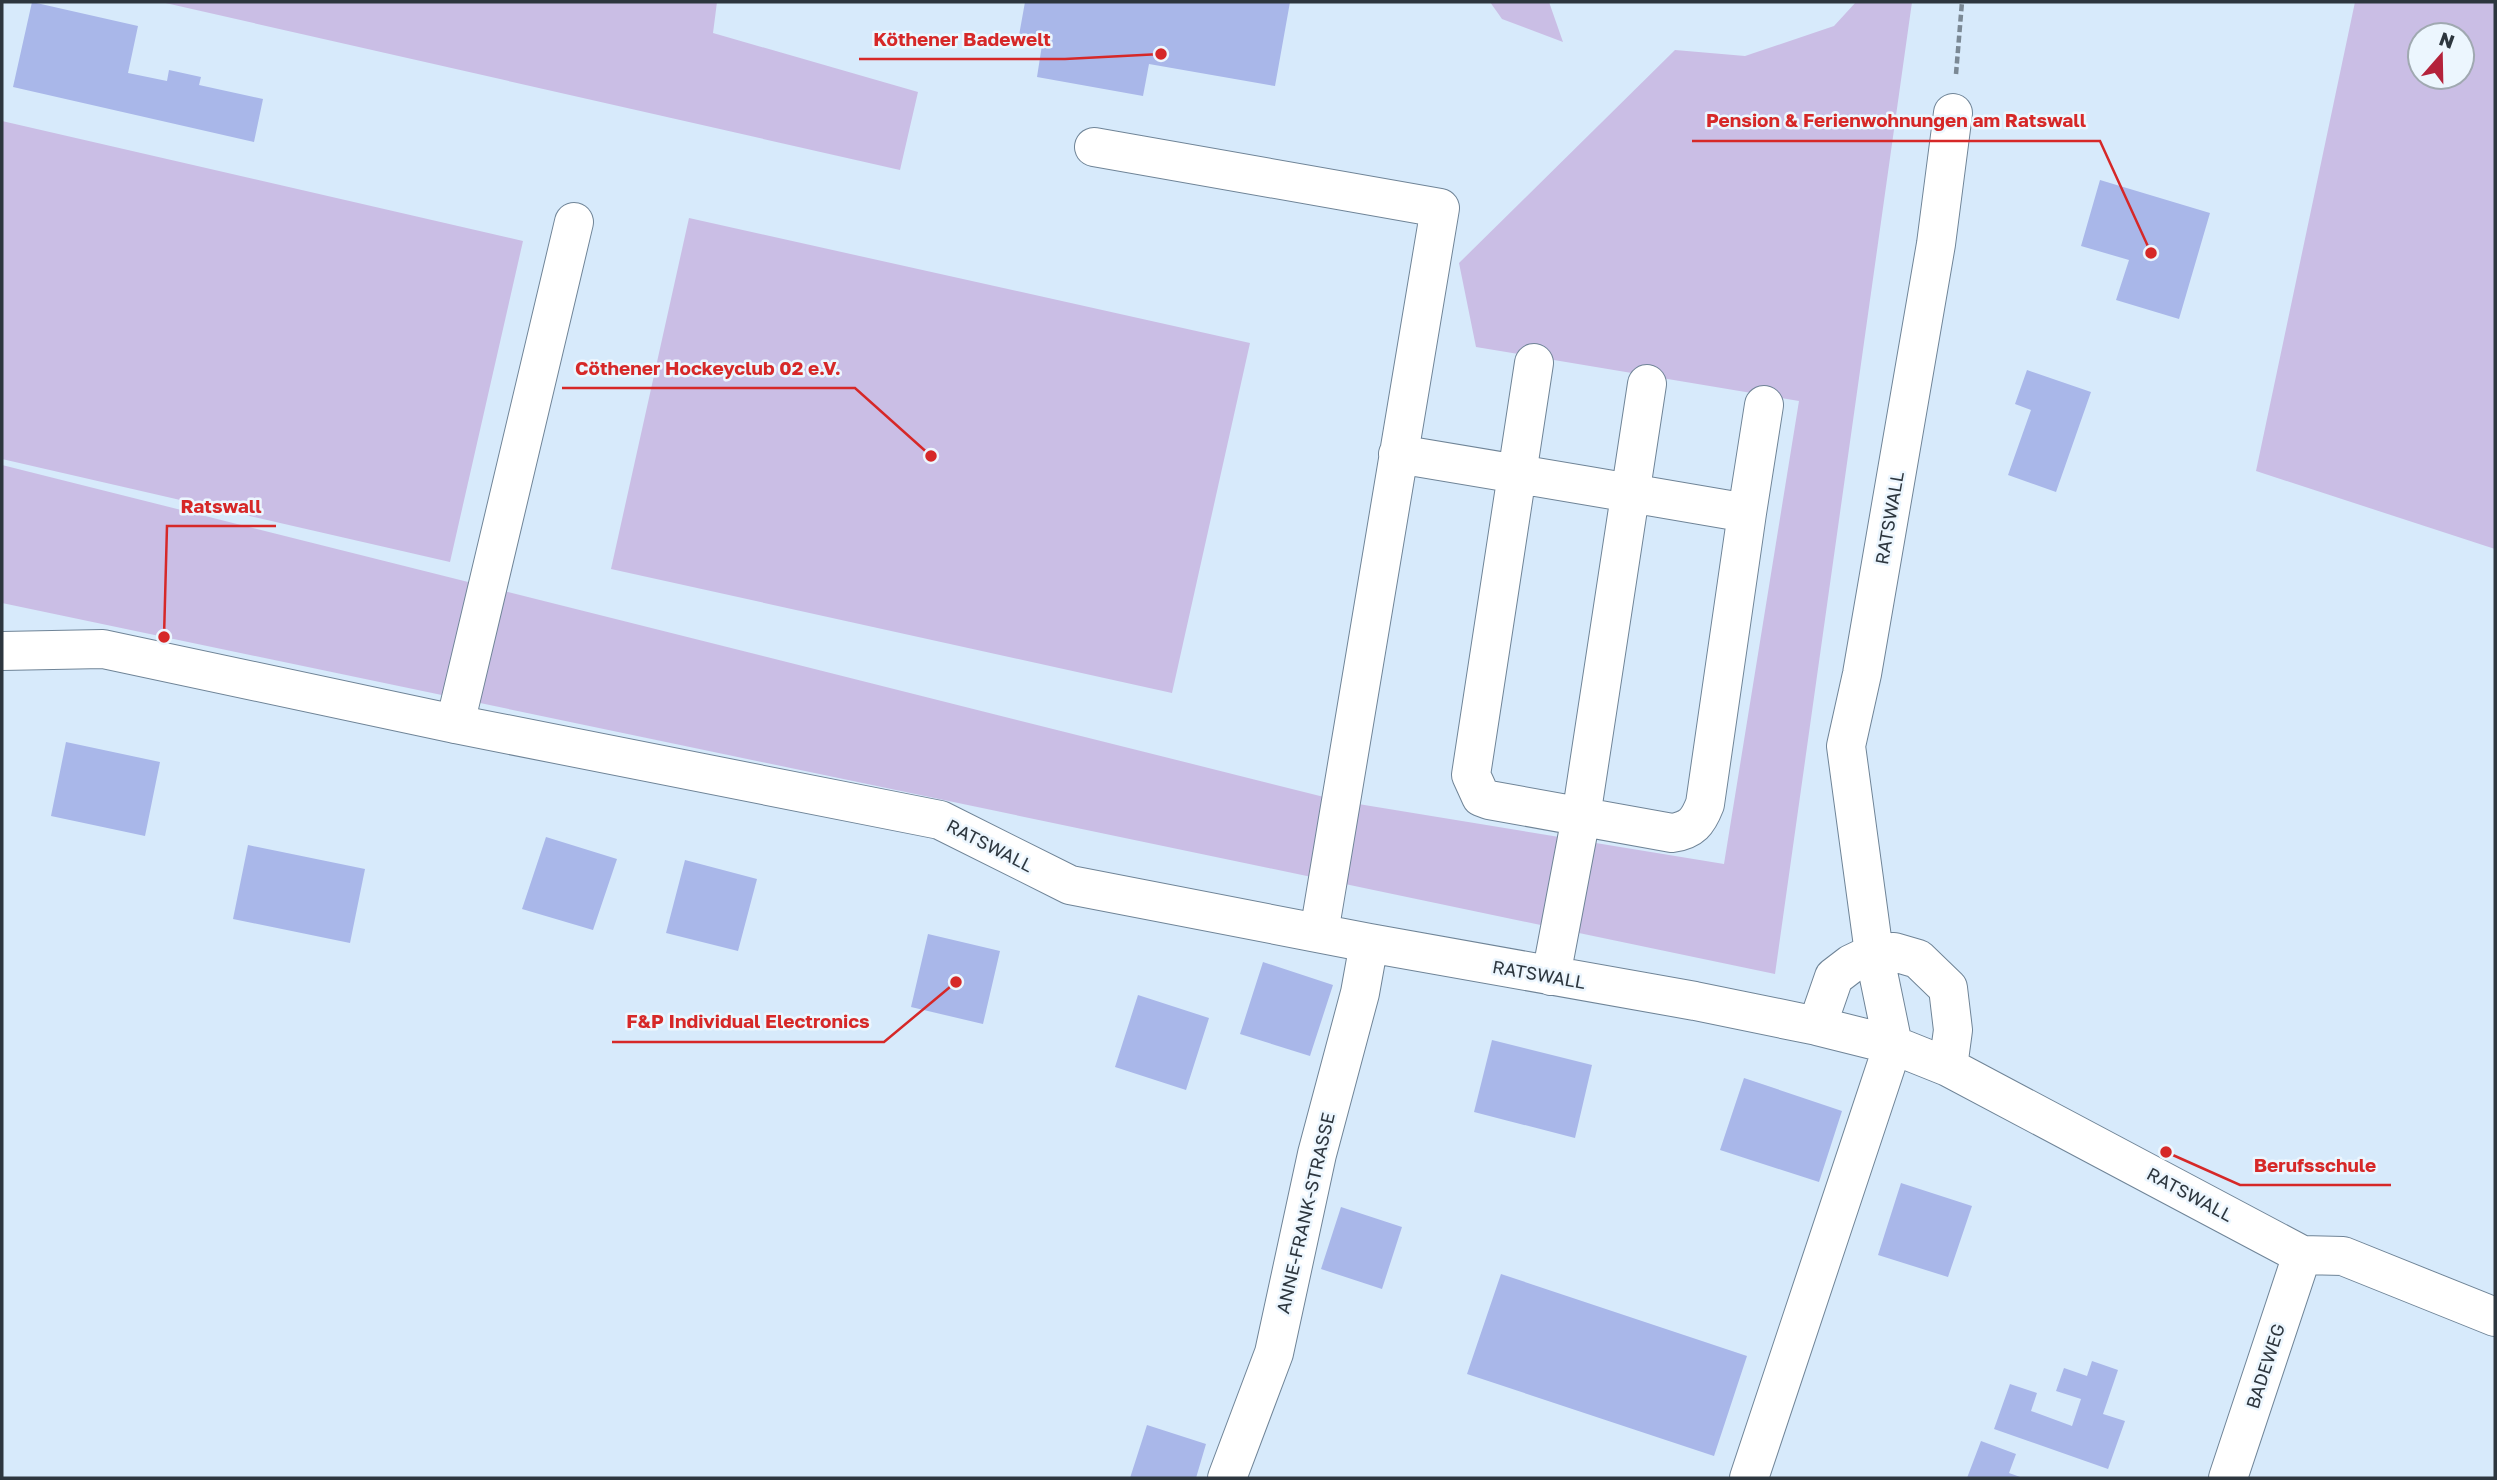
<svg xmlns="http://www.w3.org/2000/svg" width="2497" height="1480" viewBox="0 0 2497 1480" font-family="'Golos Text',sans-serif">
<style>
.green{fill:#cabee5;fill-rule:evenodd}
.building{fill:#a9b7e9}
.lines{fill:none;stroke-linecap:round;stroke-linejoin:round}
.minor-casing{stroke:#6f8497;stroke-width:40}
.path{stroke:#7b8995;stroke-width:4.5;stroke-dasharray:7 3.5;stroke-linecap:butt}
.minor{stroke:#fff;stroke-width:38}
.labels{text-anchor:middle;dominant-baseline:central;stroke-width:5;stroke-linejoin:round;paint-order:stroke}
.street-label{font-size:18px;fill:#2d363e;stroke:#ecf6fe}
.leader{fill:none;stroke:#d62828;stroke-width:2.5}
.callout-dot{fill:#d62828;stroke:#ecf6fe;stroke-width:2.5}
.callout-label{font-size:19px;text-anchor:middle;font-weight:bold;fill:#d62828;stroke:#ecf6fe;stroke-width:5;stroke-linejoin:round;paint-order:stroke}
</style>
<rect width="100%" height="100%" fill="#d7eafb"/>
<!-- green -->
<path class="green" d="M161,2H717L713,33L918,92L900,170Z
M1490,2H1549L1563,42L1502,19Z
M1856,2H1912L1775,974L2,603V465L1340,801L1724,864L1799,401L1476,347L1459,263L1675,50L1745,56L1834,26Z
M2355,2H2495V549L2256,471ZM2462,35V77H2420V35Z
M2,121L523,241L450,562L2,459Z
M689,218L1250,343L1172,693L611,569Z"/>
<!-- building -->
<path class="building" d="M32,2L138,26L128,73L167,81L169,70L201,77L199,85L263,99L254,142L13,87Z
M1025,2H1290L1275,86L1149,64L1143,96L1037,77L1042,45L1018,41Z
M2100,180L2210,213L2179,319L2116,300L2129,260L2081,246Z
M2027,370L2091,392L2056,492L2008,475L2031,410L2015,404Z
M66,742L160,762L145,836L51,816Z
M546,837L617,859L593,930L522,909Z
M248,845L365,869L350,943L233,919Z
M685,860L757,879L738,951L666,933Z
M928,934L1000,951L983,1024L911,1007Z
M1263,962L1333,985L1310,1056L1240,1034Z
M1138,995L1209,1018L1186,1090L1115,1067Z
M1492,1040L1592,1065L1575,1138L1474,1112Z
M1744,1078L1842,1111L1819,1182L1720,1150Z
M1901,1183L1972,1206L1948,1277L1878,1255Z
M1341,1207L1402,1227L1382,1289L1321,1269Z
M1501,1274L1747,1356L1714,1456L1467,1374Z
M2092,1361L2118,1370L2103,1414L2125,1421L2108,1469L1994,1429L2010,1384L2037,1393L2031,1411L2072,1426L2081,1399L2056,1391L2064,1368L2087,1376Z
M1147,1425L1206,1444L1196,1478H1130Z
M1981,1441L2016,1454L2009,1473L2023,1478H1967Z"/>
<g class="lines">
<defs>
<path id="minor" d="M1094,147L1440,208L1319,933
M1398,454C1514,473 1631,493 1747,513L1705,804C1698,822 1692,830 1672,833L1489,800L1481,797L1471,775L1534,363
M1747,513L1764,405
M2,651L103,649L455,724L940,820L1070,885L1369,943L1695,1001L1817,1026L1893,1045L1948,1067L2302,1255L2343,1256L2495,1317
M455,724L574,222
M1551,976L1581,817L1647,384
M1817,1026L1834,977L1851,964L1874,953L1894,952L1918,959L1948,988L1953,1030L1948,1067
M1227,1478L1274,1353L1317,1154L1360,993L1369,943
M1749,1478L1893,1045L1874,953L1846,746L1862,674L1936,244L1953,113
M2228,1478L2302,1255"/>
</defs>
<!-- minor casing -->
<use href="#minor" class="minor-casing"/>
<!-- path -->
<path class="path" d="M1956,74L1962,2"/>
<!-- minor -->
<use href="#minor" class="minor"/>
</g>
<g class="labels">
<!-- street labels -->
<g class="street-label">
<text transform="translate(1889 518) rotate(-80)">RATSWALL</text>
<text transform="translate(990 845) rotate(27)">RATSWALL</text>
<text transform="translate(1539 974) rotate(10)">RATSWALL</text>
<text transform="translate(2190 1194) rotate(28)">RATSWALL</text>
<text transform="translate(1305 1213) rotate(-77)">ANNE-FRANK-STRASSE</text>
<text transform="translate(2265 1366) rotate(-72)">BADEWEG</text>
</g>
</g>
<!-- callouts -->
<path class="leader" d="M1161 54L1065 59H859M2151 253L2100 141H1692M931 456L855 388H562M164 637L167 526H276M956 982L884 1042H612M2166 1152L2240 1185H2391"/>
<g class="callout-dot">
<circle cx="1161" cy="54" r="7"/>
<circle cx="2151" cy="253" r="7"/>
<circle cx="931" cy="456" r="7"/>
<circle cx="164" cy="637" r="7"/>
<circle cx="956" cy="982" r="7"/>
<circle cx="2166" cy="1152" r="7"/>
</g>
<g class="callout-label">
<text x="962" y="46">Köthener Badewelt</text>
<text x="1896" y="127">Pension &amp; Ferienwohnungen am Ratswall</text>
<text x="708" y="375">Cöthener Hockeyclub 02 e.V.</text>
<text x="221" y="513">Ratswall</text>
<text x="748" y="1028">F&amp;P Individual Electronics</text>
<text x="2315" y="1172">Berufsschule</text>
</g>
<!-- border -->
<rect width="2497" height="1480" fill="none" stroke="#2d363e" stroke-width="7"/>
<!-- north arrow -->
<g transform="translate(2441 56) rotate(20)"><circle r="33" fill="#ecf6fe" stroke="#a0a9b1" stroke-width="2"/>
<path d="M0-5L12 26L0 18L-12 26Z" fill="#b4223b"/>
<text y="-10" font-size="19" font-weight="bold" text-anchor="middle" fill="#2d363e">N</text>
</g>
</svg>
